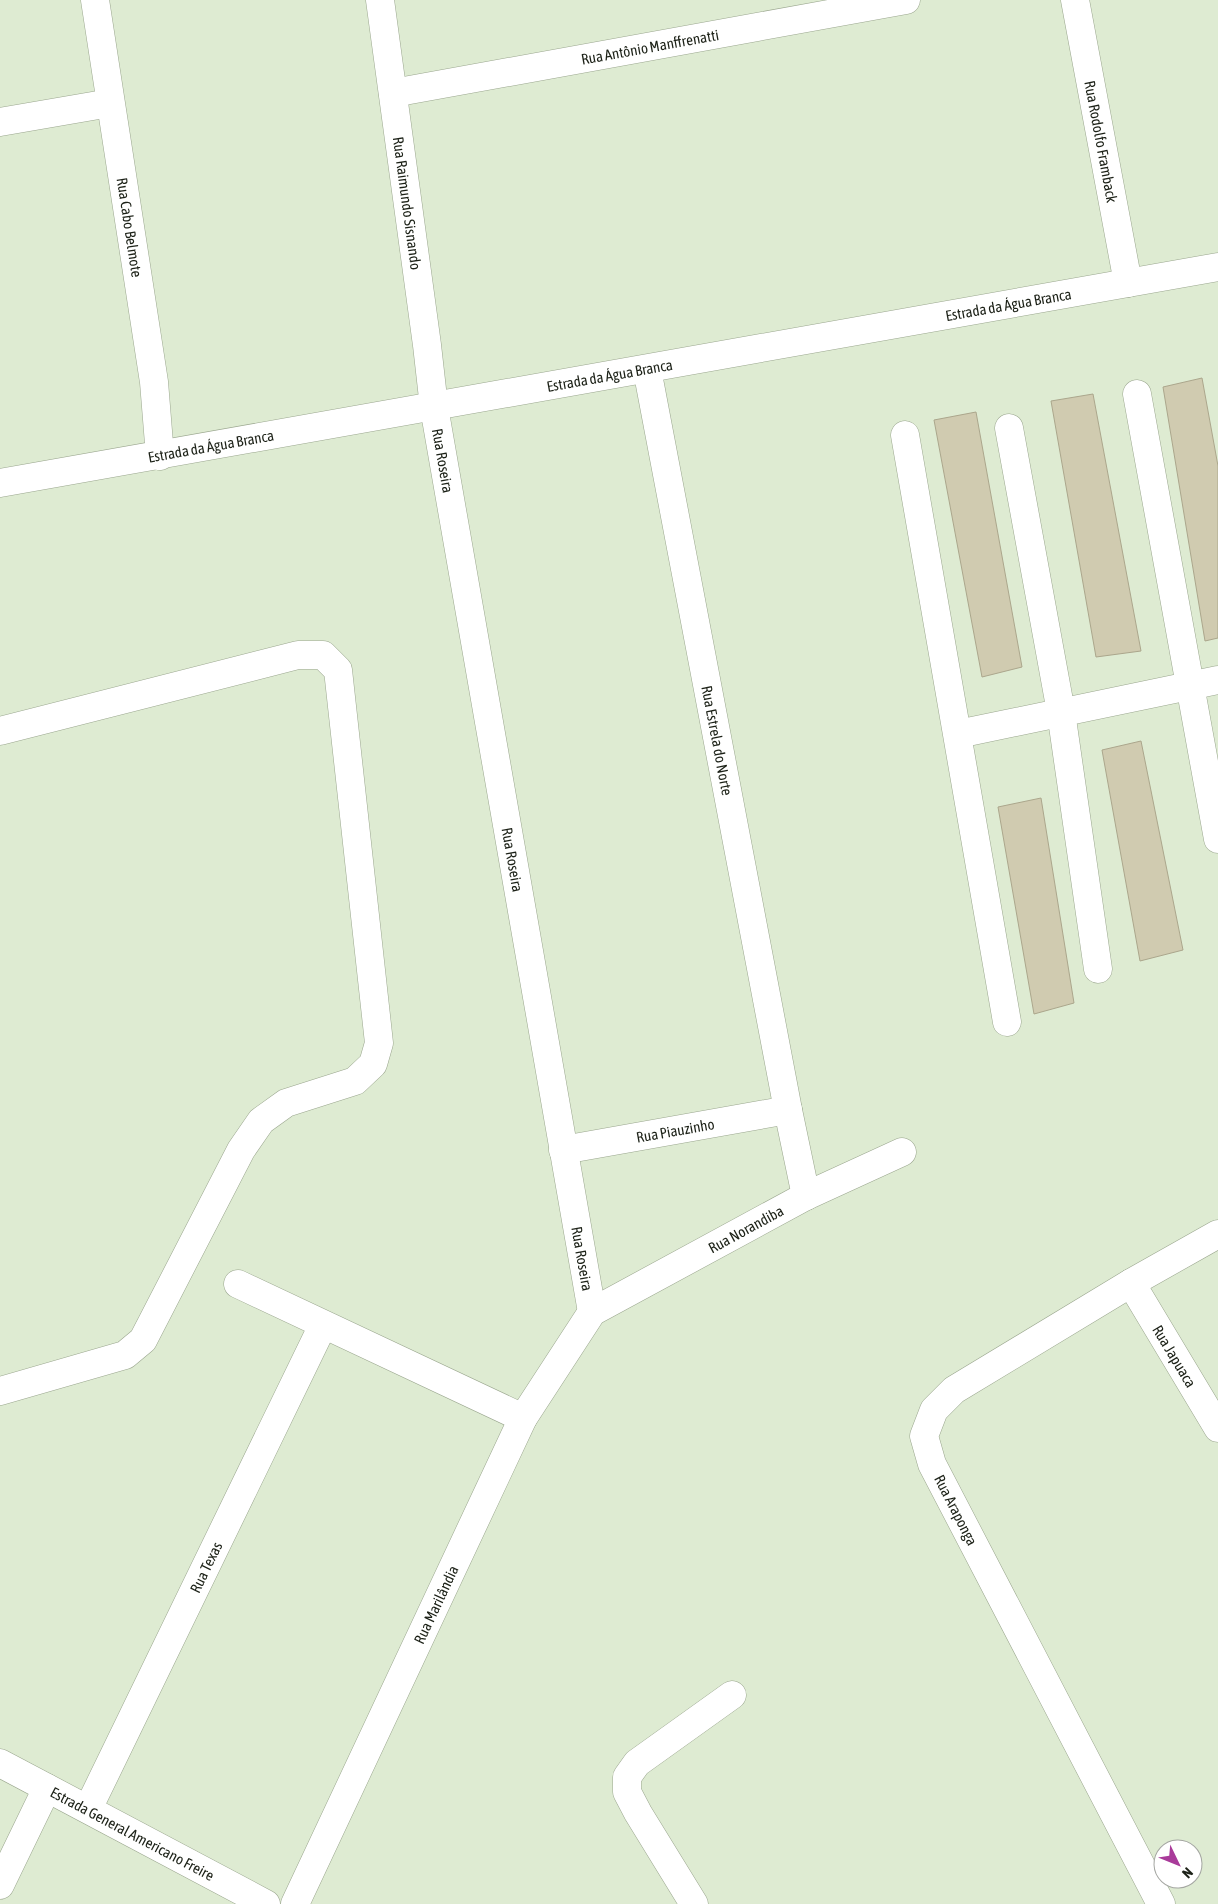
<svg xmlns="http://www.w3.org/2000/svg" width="1218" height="1904" viewBox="0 0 1218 1904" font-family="'Asap Condensed',sans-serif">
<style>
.building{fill:#d0cbb0;stroke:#aba68c}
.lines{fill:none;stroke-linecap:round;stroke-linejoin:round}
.minor-casing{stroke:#9aa68e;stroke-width:29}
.major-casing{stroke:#9aa68e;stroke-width:29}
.minor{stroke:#fff;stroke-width:28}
.major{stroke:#fff;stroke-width:28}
.labels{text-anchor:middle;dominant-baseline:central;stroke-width:4.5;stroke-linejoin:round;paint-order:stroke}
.street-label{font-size:15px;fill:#1c2117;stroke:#fff}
</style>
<rect width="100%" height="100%" fill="#deebd2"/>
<!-- building -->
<path class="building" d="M1202,378L1218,466V638L1205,641L1163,387Z
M1093,394L1141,651L1096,657L1051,401Z
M976,412L1022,667L982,677L934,420Z
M1141,741L1183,950L1140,961L1102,750Z
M1041,798L1074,1003L1034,1014L998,807Z"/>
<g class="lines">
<defs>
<g id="minor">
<path id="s1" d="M95,0L154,382L160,456"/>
<path id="s2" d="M380,0L427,345L434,407L592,1312"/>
<path id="s3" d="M1075,0L1128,283"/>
<path id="s4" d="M393,93L906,0"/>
<path d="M0,122L110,103"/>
<path id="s5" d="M647,369L788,1110L806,1196"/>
<path d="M1137,394L1218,839"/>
<path d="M1009,428L1061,712L1098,969"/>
<path d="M905,435L1007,1022"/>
<path d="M0,731L298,655H323L338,670L379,1043L373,1064L355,1081L286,1103L261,1121L241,1150L143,1340L125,1355L0,1391"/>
<path d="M958,734L1218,680"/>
<path id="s6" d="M563,1150L788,1110"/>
<path id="s7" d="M1131,1283L1218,1428"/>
<path d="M238,1284L523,1418"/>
<path id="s8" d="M0,1763L266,1904"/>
<path id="s9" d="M88,1809L323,1325"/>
<path d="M0,1885L47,1788"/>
<path id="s10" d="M295,1904L523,1418L592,1312L806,1196L902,1152"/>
<path d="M694,1904L638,1813L627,1792V1777L637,1763L732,1695"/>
<path d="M1161,1904L932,1464L924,1436L934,1410L954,1390L1131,1283L1218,1234"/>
</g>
<g id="major">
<path id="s11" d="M0,483L1218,267"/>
</g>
</defs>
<!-- minor casing -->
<use href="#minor" class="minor-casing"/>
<!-- major casing -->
<use href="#major" class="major-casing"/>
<!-- minor -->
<use href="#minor" class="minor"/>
<!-- major -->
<use href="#major" class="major"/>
</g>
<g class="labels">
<!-- street labels -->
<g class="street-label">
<text stroke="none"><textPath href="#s4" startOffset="261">Rua Antônio Manffrenatti</textPath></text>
<text stroke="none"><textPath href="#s3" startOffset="144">Rua Rodolfo Framback</textPath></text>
<text stroke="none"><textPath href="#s2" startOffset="205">Rua Raimundo Sisnando</textPath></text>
<text stroke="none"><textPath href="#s1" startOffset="230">Rua Cabo Belmote</textPath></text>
<text stroke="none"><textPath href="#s11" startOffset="1024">Estrada da Água Branca</textPath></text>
<text stroke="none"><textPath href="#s11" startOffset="619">Estrada da Água Branca</textPath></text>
<text stroke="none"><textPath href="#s11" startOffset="214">Estrada da Água Branca</textPath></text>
<text stroke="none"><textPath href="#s2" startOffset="465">Rua Roseira</textPath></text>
<text stroke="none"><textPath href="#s5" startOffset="378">Rua Estrela do Norte</textPath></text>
<text stroke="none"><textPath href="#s2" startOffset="870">Rua Roseira</textPath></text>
<text stroke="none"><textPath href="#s6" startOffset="114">Rua Piauzinho</textPath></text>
<text stroke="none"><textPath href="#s10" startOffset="838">Rua Norandiba</textPath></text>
<text stroke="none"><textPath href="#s2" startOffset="1275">Rua Roseira</textPath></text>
<text stroke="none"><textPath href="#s7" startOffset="85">Rua Japuaca</textPath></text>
<text transform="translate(956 1510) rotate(63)">Rua Araponga</text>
<text stroke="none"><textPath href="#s9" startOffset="269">Rua Texas</textPath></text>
<text stroke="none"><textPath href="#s10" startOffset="331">Rua Marilândia</textPath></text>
<text stroke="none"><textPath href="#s8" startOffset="150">Estrada General Americano Freire</textPath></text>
</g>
</g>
<!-- north arrow -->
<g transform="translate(1178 1864) rotate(133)"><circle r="24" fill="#ffffff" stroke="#a4a6a2"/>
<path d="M0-4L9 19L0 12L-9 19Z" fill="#a93b9a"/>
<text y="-8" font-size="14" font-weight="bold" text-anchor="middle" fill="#1c2117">N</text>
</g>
</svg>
